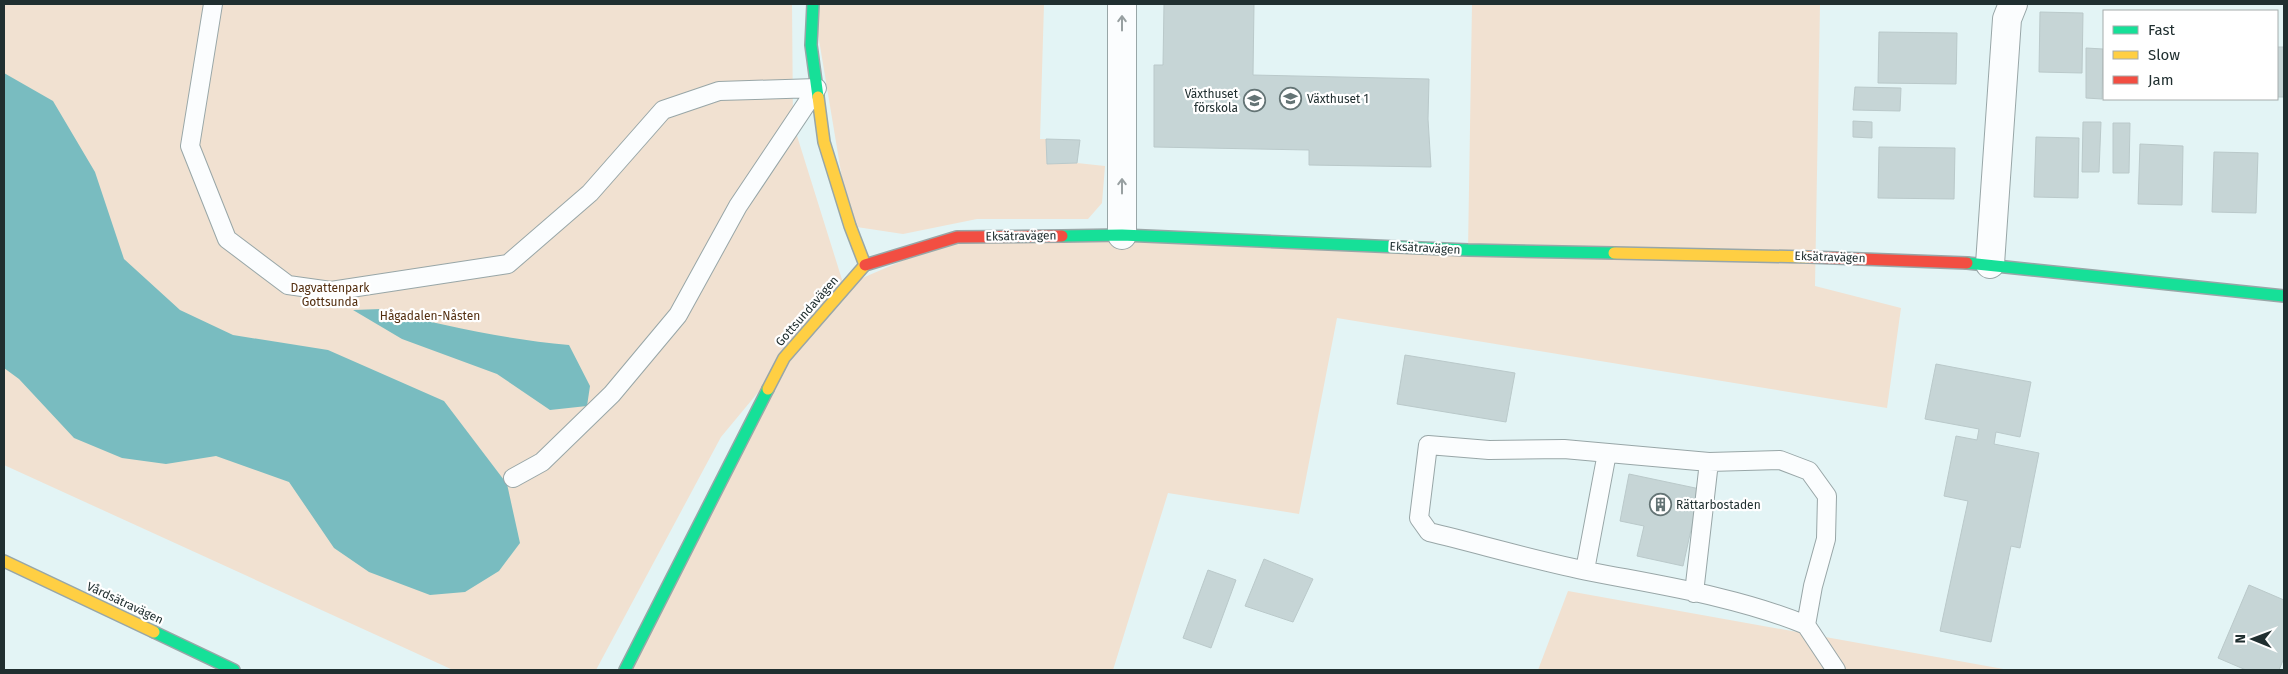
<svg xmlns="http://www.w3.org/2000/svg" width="2288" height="674" viewBox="0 0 2288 674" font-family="'Fira Sans',sans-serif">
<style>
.green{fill:#f1e1d1}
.water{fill:#79bcc0}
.building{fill:#c6d5d6;stroke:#bac9ca}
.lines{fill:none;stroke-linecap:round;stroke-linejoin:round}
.lane-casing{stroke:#98a6a7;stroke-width:20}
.street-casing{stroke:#98a6a7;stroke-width:30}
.fast-casing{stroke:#98a6a7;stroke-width:14}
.slow-casing{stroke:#98a6a7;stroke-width:14}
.jam-casing{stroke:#98a6a7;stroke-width:14}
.lane{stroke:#fbfdfe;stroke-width:18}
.street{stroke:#fbfdfe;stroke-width:28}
.fast{stroke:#16e098;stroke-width:11}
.slow{stroke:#ffcf43;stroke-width:11}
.jam{stroke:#f24e42;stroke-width:11}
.oneway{stroke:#98a0a1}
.labels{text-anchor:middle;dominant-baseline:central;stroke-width:4.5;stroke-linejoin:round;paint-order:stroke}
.poi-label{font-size:12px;fill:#202f30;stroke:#fff;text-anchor:start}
.street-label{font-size:12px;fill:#202f30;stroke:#fff}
.park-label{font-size:12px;fill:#532e0f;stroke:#fff}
</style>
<rect width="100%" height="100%" fill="#e3f4f5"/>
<!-- green -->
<path class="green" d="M4,4H792L793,123L844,286L957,237L1468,250L1472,4H1820L1815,286L1901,308L1887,408L1337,318L1299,514L1168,493L1113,670H625L780,366L721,437L596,670H453L4,465Z
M813,4H1044L1040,139H1046L1047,164L1077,163L1105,166L1102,203L1088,219H977L903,234L850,226Z
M1568,591L2009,670H1538Z"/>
<!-- water -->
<path class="water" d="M4,73L53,101L95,172L124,259L180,310L233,335L328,350L444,401L507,484L520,543L499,571L465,592L430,595L369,572L334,548L289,482L216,456L166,464L122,458L74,438L19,379L4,368Z
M381,309C443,326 504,339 569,345L590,386L587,406L550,410L497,374L402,339L353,310Z"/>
<!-- building -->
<path class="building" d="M1164,4H1254L1253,75L1429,79L1428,119L1431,167L1309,165V150L1154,147V65H1163Z
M2040,12L2083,13L2082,73L2039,72Z
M1879,32L1957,33L1956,84L1878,83Z
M2277,47H2284V97H2277Z
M2086,48L2103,49L2102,99L2086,98Z
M1855,87L1901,88L1900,111L1853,110Z
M1853,121L1872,122V138L1853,137Z
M2083,122H2101L2099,172H2082Z
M2113,123H2130L2129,173H2113Z
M2036,137L2079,138L2078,198L2034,197Z
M1046,139L1080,140L1077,163L1047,164Z
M2140,144L2183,146L2182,205L2138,204Z
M1879,147L1955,148L1954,199L1878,198Z
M2214,152L2258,153L2256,213L2212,212Z
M1405,355L1515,373L1506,422L1397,404Z
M1936,364L2031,382L2020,437L1996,432L1994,444L2039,453L2020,548L2011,546L1991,642L1940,631L1968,501L1944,496L1956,436L1977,440L1979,429L1925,419Z
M1629,474L1700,489L1683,566L1637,556L1644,526L1620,521Z
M1264,559L1313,579L1293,622L1245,606Z
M1208,570L1236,580L1211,648L1183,638Z
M2249,585L2284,600V658L2279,670H2246L2218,658Z"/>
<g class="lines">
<defs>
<path id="lane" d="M213,4L190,146L227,239L288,285L331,291L508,264L590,193L663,110L719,91L817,88L738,206L678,315L612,394L542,462L513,478
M1585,570L1607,453
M1694,593L1709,462
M1806,625C1738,597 1664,586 1592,572C1537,561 1483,545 1429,532L1419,518L1428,445L1489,450L1564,449L1709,462L1780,460L1809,471L1827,496L1826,539L1813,586L1806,625L1836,670"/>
<path id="street" d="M1122,4V235
M1990,264L2007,19L2013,4"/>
<path id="fast" d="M813,4L811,45L818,97
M1062,236L1122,235L1468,250L1614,253
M1967,263L2284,296
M154,632L234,670
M625,670L768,389"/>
<path id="slow" d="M1614,253L1809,257
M768,389L784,358L865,265L850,226L824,142L818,97
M4,561L154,632"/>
<path id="jam" d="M1809,257L1967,263
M865,265L957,237L1062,236"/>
</defs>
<!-- lane casing -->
<use href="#lane" class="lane-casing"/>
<!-- street casing -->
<use href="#street" class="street-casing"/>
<!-- fast casing -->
<use href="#fast" class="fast-casing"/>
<!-- slow casing -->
<use href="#slow" class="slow-casing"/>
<!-- jam casing -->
<use href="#jam" class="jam-casing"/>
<!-- lane -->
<use href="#lane" class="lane"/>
<!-- street -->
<use href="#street" class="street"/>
<!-- fast -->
<use href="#fast" class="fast"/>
<!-- slow -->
<use href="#slow" class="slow"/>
<!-- jam -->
<use href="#jam" class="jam"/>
</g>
<!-- one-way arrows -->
<defs><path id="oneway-shaft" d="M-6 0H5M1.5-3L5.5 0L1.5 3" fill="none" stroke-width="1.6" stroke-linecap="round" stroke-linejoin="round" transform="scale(1.25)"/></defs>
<g class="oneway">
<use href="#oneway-shaft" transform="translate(1122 23) rotate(-90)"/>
<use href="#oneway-shaft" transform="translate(1122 186) rotate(-90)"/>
</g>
<!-- icons -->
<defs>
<symbol id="school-ring" viewBox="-11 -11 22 22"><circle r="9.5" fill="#fff" stroke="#647475" stroke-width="1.5"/><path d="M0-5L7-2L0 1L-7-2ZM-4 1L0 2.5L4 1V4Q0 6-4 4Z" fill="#647475"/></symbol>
<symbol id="building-ring" viewBox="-11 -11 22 22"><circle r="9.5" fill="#fff" stroke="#647475" stroke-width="1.5"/><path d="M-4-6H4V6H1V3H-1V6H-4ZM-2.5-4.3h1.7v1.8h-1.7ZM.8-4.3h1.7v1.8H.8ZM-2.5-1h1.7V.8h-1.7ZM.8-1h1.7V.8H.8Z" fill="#647475"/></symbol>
</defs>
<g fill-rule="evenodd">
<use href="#school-ring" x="1278" y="86" width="25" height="25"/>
<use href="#school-ring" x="1242" y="88" width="25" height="25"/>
<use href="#building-ring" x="1648" y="492" width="25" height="25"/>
</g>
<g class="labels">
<!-- poi labels -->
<g class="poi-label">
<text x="1238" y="94" text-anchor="end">Växthuset<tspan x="1238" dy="14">förskola</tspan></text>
<text x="1307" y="99">Växthuset 1</text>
<text x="1676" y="505">Rättarbostaden</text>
</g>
<!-- street labels -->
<g class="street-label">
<text transform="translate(1021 236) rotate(-1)">Eksätravägen</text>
<text transform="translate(1425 248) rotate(3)">Eksätravägen</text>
<text transform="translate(1830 257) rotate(2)">Eksätravägen</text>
<text transform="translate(807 311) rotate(-49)">Gottsundavägen</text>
<text transform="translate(125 603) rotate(25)">Vårdsätravägen</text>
</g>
<!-- park labels -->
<g class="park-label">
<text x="330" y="288">Dagvattenpark<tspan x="330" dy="14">Gottsunda</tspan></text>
<text x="430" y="316">Hågadalen-Nåsten</text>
</g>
</g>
<!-- border -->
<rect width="2288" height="674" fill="none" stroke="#202f30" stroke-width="10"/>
<!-- legend -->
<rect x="2103" y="10" width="175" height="90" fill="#ffffff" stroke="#a6acac"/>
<rect x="2113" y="26" width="25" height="8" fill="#16e098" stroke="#a6acac"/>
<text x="2148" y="35" font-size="15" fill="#202f30">Fast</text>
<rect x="2113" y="51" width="25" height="8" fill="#ffcf43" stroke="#a6acac"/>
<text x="2148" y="60" font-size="15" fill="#202f30">Slow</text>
<rect x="2113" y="76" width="25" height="8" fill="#f24e42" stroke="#a6acac"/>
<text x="2148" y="85" font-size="15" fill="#202f30">Jam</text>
<!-- north arrow -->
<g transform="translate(2253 639) rotate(271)" stroke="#ffffff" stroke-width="4" paint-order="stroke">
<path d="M0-4L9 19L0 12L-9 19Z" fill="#202f30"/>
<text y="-8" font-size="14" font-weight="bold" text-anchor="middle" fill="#202f30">N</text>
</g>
</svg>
